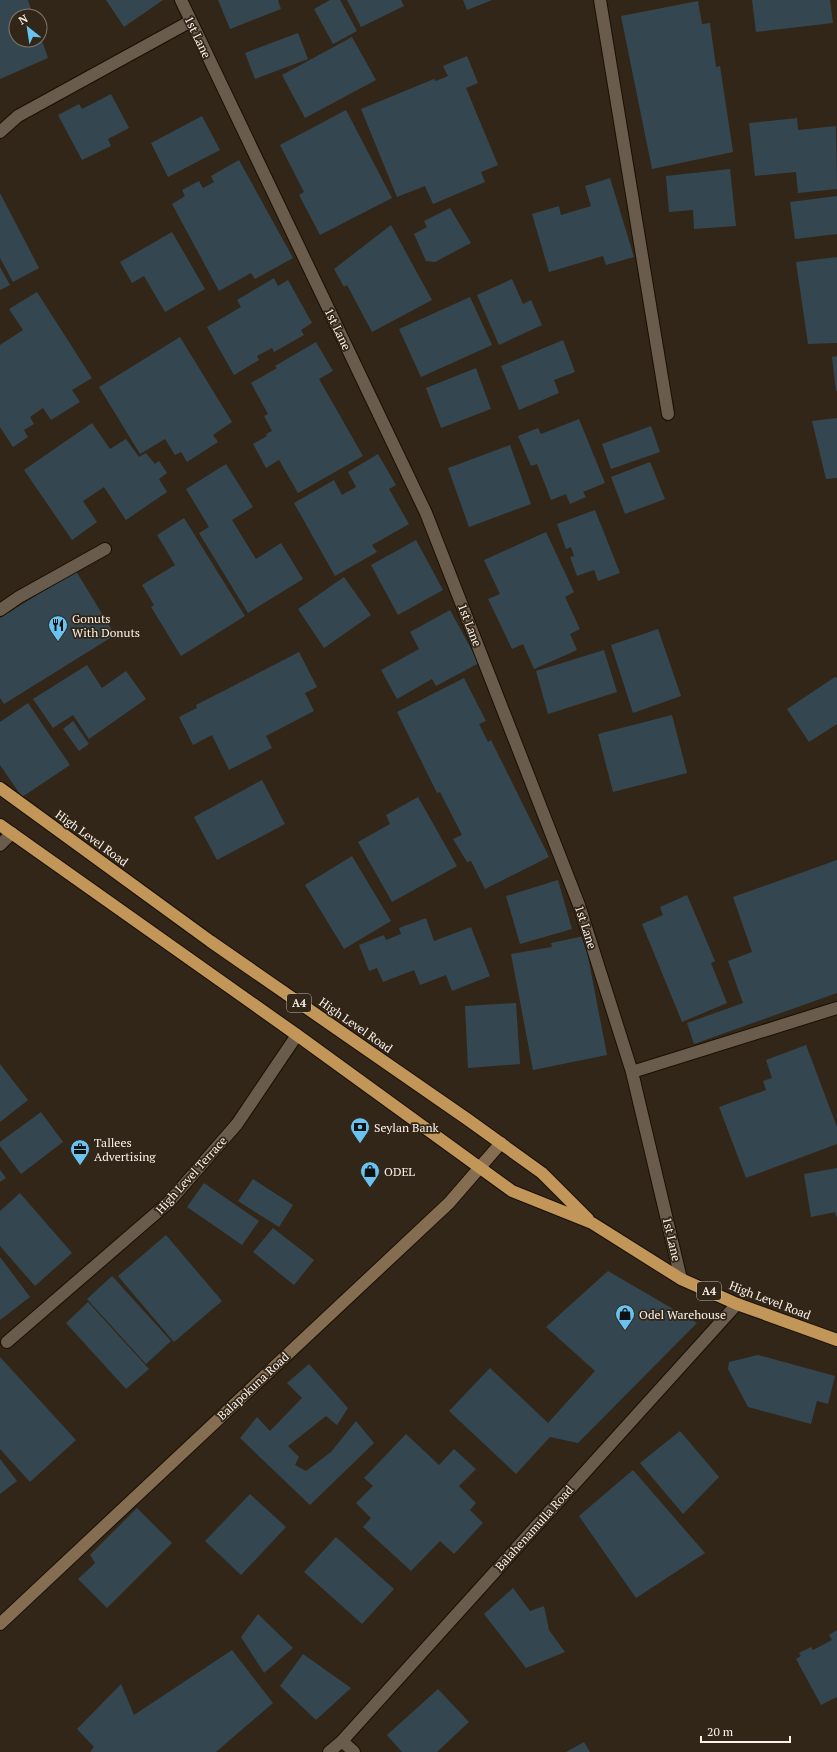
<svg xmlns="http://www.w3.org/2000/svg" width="837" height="1752" viewBox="0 0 837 1752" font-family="'PT Serif',serif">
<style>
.building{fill:#344751}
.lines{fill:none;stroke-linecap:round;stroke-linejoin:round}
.lane-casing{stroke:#190f03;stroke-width:14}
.street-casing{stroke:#190f03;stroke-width:14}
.secondary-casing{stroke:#190f03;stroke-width:14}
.highway-casing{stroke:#190f03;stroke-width:14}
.lane{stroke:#695c4c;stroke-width:12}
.street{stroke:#695c4c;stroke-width:12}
.secondary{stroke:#846d50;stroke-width:12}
.highway{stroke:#c29659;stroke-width:12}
.labels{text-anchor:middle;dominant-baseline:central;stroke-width:3.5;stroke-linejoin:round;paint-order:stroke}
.shield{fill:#322618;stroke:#bfb6ab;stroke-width:1}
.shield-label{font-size:11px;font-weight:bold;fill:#fbf3ea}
.street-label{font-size:12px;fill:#fbf3ea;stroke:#322618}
.poi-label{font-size:12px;fill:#fbf3ea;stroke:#322618;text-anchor:start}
</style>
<rect width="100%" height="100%" fill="#322618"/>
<!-- building -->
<path class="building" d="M0,0H28L33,16H16V40H40V35L48,58L0,79Z
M106,0H163L124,27Z
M218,0H278L281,9L230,29Z
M330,0H340L357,31L333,44L314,9Z
M347,0H401L404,6L361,27Z
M463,0H492L467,10Z
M752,0H830L833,23L756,32Z
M698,1L702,24L710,23L716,67L720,66L733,152L652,169L621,16Z
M298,33L308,59L255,79L245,53Z
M352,37L376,80L305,118L282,75Z
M467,56L478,83L466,88L498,165L481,172L485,182L433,204L425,186L397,197L361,109L434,79L436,81L448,76L443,66Z
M111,94L129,128L108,139L111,146L82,160L58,115L79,104L82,109Z
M346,110L392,198L320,235L299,195L304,192L280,145Z
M202,116L220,150L168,177L151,143Z
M797,118L798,130L836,126L837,189L798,193L796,172L755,176L749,123Z
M239,160L293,258L255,279L251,273L219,291L172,204L185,196L182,190L199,181L203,188L214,182L211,176Z
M730,169L736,226L694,229L693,210L669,212L666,176Z
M610,178L634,257L606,265L603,256L549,272L532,214L559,206L561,215L591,206L585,186Z
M0,193L39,268L13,282L0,258Z
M837,196V234L795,239L790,202Z
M450,208L471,243L435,262L426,261L414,234L427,227L424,221Z
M391,225L432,300L372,332L347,285L344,287L334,269Z
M172,232L205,289L165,312L144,276L132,283L120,262Z
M837,257V343L808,344L796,262Z
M0,267L10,285L0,290Z
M274,278L278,286L288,280L312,323L301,330L304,335L274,352L272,348L257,356L259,360L234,375L207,327L241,307L237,300Z
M512,279L523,304L531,300L542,325L499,345L477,295Z
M37,292L92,378L72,390L80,402L51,420L43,408L30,417L34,424L24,430L28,437L13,447L0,427V345L23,330L9,309Z
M470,297L492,345L421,377L399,329Z
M180,337L232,422L213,435L218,442L187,462L181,452L175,455L165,439L140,454L99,387Z
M563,340L575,372L554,380L559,393L519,410L501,366Z
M316,342L333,371L319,379L363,456L298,493L279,460L266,468L253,444L267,436L266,434L272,431L264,416L268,414L251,383L277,368L275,366Z
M837,356V391H836L832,357Z
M476,368L491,409L441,428L426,388Z
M837,418V478L826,479L812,421Z
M579,419L605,483L583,492L586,497L570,504L566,494L551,500L537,464L531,466L518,436L538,428L541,434Z
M92,423L110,449L126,439L139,457L146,453L155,464L159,461L167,473L159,479L167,492L126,520L104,487L83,501L97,522L72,540L24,470Z
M651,426L660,452L611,469L602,444Z
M510,445L531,504L469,527L448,468Z
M378,454L396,485L389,489L409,524L372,545L377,552L335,576L294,503L334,480L342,495L356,487L348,472Z
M650,462L665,499L625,514L611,477Z
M226,464L253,507L232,520L256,559L281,543L303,579L248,613L199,533L209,527L186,489Z
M595,510L620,573L598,581L594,570L577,576L570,557L574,556L571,547L566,549L557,524Z
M184,518L245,616L181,656L151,607L154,605L142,585L175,565L157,535Z
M546,532L574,592L565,597L580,629L570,634L577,650L534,669L523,644L512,649L488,599L500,594L484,560Z
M416,540L443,590L398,615L371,565Z
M76,571L115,635L4,704L0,698V618Z
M344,577L371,615L324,648L298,609Z
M450,610L479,663L436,686L432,679L397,699L381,670L419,649L410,632Z
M658,629L681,696L633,713L611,645Z
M604,650L617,692L548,714L536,671Z
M299,652L317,687L305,693L314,711L266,736L272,748L229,770L212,735L193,745L179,717L197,708L196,705Z
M87,665L102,688L126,671L146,699L89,739L73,715L53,728L33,699Z
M835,677L837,678V724L809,742L787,709Z
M464,678L486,721L479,724L488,742L491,740L549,857L485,889L471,861L467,862L453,839L462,835L440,792L437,793L397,712Z
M28,703L70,765L22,797L0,765V722Z
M672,715L687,773L613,792L598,734Z
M73,721L89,744L79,751L63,729Z
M262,780L285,824L217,860L194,817Z
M418,797L457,866L392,902L358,842L390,824L386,815Z
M352,856L391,921L344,949L305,885Z
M837,860V993L694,1044L687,1023L743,1003L728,961L752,952L733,897Z
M558,880L572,929L520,944L506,896Z
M687,895L715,961L711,963L727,1003L682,1022L642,924L663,915L660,907Z
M426,918L434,941L471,927L490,976L452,991L446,975L420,985L414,970L383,982L377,968L369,971L359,945L384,935L386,940L401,934L399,928Z
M584,936L607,1055L533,1070L511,954L552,947L551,943Z
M516,1003L520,1064L468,1068L465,1006Z
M806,1045L837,1127V1144L746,1178L719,1107L766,1090L763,1081L772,1078L766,1060Z
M0,1064L28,1100L0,1122Z
M41,1112L63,1142L21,1174L0,1146V1142Z
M837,1168V1218L835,1212L811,1217L804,1174Z
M0,1170L6,1178L0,1182Z
M253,1179L293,1205L279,1227L238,1201Z
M204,1183L259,1221L242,1245L187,1207Z
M20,1193L72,1253L35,1286L0,1246V1211Z
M273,1228L314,1260L294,1285L253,1252Z
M166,1235L222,1301L174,1342L118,1276Z
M0,1257L30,1297L0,1320Z
M608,1271L697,1323L578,1443L550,1437L516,1474L449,1411L490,1368L548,1423L595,1371L546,1327Z
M112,1276L171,1341L146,1364L87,1299Z
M88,1302L149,1369L126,1389L66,1323Z
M758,1355L835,1376L828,1404L817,1401L811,1424L748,1407L728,1369L729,1362Z
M0,1357L76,1440L30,1482L0,1449Z
M309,1364L348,1408L337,1425L326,1416L288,1446L299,1457L295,1465L306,1471L331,1452L356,1421L374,1443L310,1505L240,1438L257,1417L270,1431L302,1398L287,1383Z
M680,1431L719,1477L683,1514L640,1463Z
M406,1434L439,1465L454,1449L476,1469L459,1486L476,1503L470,1510L483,1523L454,1554L440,1541L411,1571L363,1527L371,1518L356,1503L373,1486L364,1478Z
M0,1459L17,1481L0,1494Z
M633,1470L705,1553L636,1598L579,1516Z
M250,1494L286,1527L241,1575L205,1541Z
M137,1508L172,1543L107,1608L78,1579L95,1563L90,1555Z
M336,1537L394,1589L362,1624L304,1572Z
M513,1588L530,1611L544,1606L549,1630L565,1652L526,1668L484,1614Z
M258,1614L293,1648L264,1673L241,1637Z
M837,1630V1697L821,1705L796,1659L801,1656L799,1653L811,1647L813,1650L832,1640L829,1635Z
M232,1650L273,1703L216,1752H90L94,1747L77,1729L121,1684L134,1715Z
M303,1654L351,1688L316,1720L280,1686Z
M438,1689L469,1722L437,1752H402L387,1735Z
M584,1742L590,1752H566Z"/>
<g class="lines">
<defs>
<path id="lane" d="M0,610L19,597L105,549"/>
<path id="street" d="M181,0L426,513L579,905L632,1072L681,1279
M600,0L668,414
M0,132L18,116L191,21
M0,845L12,833
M632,1072L837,1008
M7,1342L169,1202L237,1124L297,1035
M342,1741L354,1752
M329,1752L342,1741L737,1304"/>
<path id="secondary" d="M0,1624L449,1203L501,1143"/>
<path id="highway" d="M0,788L210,941L467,1119L542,1173L588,1219
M0,825L297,1035L512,1191L592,1223L681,1279L737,1304L837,1340"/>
</defs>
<!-- lane casing -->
<use href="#lane" class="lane-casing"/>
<!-- street casing -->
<use href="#street" class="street-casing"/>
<!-- secondary casing -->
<use href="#secondary" class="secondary-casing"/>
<!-- highway casing -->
<use href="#highway" class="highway-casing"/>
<!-- lane -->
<use href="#lane" class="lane"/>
<!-- street -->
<use href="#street" class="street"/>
<!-- secondary -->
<use href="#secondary" class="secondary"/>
<!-- highway -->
<use href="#highway" class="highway"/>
</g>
<!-- icons -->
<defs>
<symbol id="restaurant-pin" viewBox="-11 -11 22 30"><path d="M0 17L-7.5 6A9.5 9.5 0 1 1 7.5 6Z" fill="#69c3f1" stroke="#322618"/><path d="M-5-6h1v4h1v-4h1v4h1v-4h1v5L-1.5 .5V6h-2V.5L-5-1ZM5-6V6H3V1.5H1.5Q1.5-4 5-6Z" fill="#111"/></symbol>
<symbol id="bank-pin" viewBox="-11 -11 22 30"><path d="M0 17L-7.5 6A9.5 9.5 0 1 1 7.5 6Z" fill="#69c3f1" stroke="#322618"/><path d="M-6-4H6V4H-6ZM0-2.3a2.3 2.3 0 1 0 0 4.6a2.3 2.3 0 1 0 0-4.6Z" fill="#111"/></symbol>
<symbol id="office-pin" viewBox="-11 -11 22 30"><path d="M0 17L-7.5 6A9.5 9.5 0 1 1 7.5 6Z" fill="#69c3f1" stroke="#322618"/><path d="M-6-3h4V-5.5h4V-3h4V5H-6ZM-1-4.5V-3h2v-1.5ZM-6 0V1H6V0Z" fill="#111"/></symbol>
<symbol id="shop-pin" viewBox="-11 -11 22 30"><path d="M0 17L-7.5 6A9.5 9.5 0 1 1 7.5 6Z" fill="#69c3f1" stroke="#322618"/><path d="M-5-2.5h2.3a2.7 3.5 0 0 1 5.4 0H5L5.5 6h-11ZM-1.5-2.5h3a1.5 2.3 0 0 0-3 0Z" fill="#111"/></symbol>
</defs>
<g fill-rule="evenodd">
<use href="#restaurant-pin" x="47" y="614" width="22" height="30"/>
<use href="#bank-pin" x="349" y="1116" width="22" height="30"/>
<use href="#office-pin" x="69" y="1138" width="22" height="30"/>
<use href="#shop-pin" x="359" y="1160" width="22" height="30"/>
<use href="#shop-pin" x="614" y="1303" width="22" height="30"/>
</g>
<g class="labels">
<!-- shield labels -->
<g class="shield">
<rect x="287" y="994" width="24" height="18" rx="3"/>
<rect x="697" y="1282" width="24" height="18" rx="3"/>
</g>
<g class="shield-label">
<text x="299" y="1003">A4</text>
<text x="709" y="1291">A4</text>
</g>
<!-- street labels -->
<g class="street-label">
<text transform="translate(198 37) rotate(64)">1st Lane</text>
<text transform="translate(338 329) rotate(64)">1st Lane</text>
<text transform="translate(470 625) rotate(69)">1st Lane</text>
<text transform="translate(92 838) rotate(36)">High Level Road</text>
<text transform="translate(586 927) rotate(72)">1st Lane</text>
<text transform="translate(356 1025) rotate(35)">High Level Road</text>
<text transform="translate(191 1175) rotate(-48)">High Level Terrace</text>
<text transform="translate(672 1239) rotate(77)">1st Lane</text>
<text transform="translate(770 1300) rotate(21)">High Level Road</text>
<text transform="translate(253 1386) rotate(-43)">Balapokuna Road</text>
<text transform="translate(534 1528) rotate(-48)">Balahenamulla Road</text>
</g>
<!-- poi labels -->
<g class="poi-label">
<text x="72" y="618">Gonuts<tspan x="72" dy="14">With Donuts</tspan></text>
<text x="374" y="1127">Seylan Bank</text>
<text x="94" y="1142">Tallees<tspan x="94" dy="14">Advertising</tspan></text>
<text x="384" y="1171">ODEL</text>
<text x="639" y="1314">Odel Warehouse</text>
</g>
</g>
<!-- north arrow -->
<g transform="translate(28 28) rotate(330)"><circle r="19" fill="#322618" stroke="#82786c"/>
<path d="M0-3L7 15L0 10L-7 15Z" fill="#69c3f1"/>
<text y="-6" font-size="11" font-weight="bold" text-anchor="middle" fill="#fbf3ea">N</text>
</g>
<!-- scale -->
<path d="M701 1736v6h89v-6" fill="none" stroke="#fbf3ea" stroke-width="2"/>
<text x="707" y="1736" font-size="12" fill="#fbf3ea" stroke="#322618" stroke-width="3" paint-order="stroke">20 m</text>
</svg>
